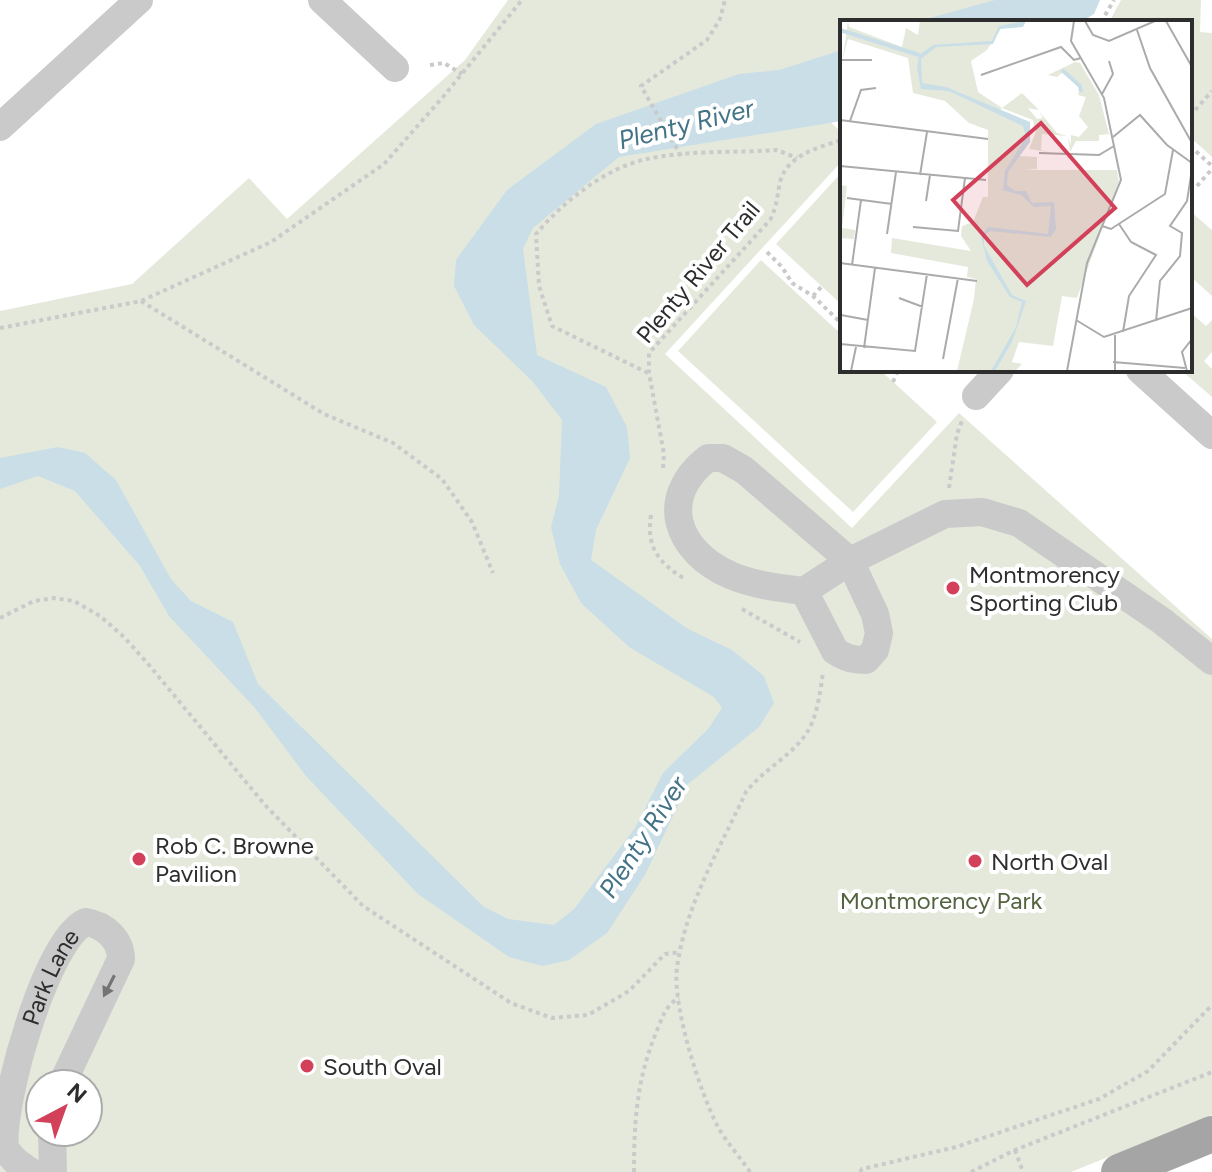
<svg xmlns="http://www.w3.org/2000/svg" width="1212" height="1172" viewBox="0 0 1212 1172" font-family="Figtree,sans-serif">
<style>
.green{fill:#e4e9db;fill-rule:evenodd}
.water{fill:#c9dee7}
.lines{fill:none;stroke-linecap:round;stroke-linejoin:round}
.path{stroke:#cacaca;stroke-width:4;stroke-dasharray:4 4;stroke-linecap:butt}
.minor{stroke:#cacaca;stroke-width:28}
.major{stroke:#a5a5a5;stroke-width:36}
.oneway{fill:#747474}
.poi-dot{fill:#d34059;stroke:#fff;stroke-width:3}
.labels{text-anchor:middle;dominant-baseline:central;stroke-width:8;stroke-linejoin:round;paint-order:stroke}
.street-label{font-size:24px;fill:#2d2d2d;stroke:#fff}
.poi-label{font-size:24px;fill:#2d2d2d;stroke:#fff;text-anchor:start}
.park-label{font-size:24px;fill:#54633f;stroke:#fff}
.water-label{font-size:26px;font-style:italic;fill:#437386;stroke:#fff}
.inset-river{fill:none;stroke:#c9dee7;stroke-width:4}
.inset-road{fill:none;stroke:#ababab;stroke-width:2}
.view{fill:#d34059;fill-opacity:0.15;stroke:#d34059;stroke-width:4}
.inset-edge{fill:none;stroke:#2d2d2d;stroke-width:4}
</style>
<rect width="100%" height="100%" fill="#fff"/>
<!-- green -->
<path class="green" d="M508,0H1042L1016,22H842V85L803,96L842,133V161L665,354L852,528L959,413L1212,639V1115L1071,1172H0V311L132,284L249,178L287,219L465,60ZM40,1084H88V1132H40Z
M1121,0H1201L1200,32L1212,33V157L1190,137V22H1109Z
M842,172V305L776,244Z
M1190,211L1212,230V296L1190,276Z
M761,260L842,335V370H880L937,422L853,512L678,351Z
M1191,313L1206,326L1212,320V352L1204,361L1212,369V397L1181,370H1190Z"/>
<!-- water -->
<path class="water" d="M995,0H1100L1094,14L1081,22H915Z
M842,50V121L619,157L533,228L523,249L537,355L606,387L627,427L630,458L596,530L591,560L688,629L732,650L764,676L774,703L759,727L688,784L645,875L607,933L569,960L542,966L509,957L418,894L306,776L255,708L169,616L140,566L75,491L38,476L0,489V458L58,447L85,453L116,480L171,579L191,601L233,622L258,684L484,907L508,919L554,925L574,909L635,828L663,773L708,729L722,708L714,697L629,647L581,603L560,564L551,527L559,496L562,420L533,382L474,325L454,286L456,260L507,190L596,124L739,74L779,70Z"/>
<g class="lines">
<!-- path -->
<path class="path" d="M1101,22L1114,0
M430,65L444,63L462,74
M1190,116L1212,91
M1190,146L1212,166
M681,156L641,86L707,40L720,19L725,0
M1197,186L1212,169
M767,252L782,267L792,283L813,296L842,324
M813,296L822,286
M141,301L324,414L393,443L442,479L472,522L493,573
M0,328L141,301L271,242L384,164L443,97L522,0
M839,332L842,328
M648,373L552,326L539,286L536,234C563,202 605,168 647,159C687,150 736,153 777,150L797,158
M893,382L898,370
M663,468L664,454L649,373V353L770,220C777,207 777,196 780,182C787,155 819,147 842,140
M949,488L957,434L963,418
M651,515C646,546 658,563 685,579
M742,609L800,642
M0,618L34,601L54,598L74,601L100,616L124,637L149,665L265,805L363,906L511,1003L552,1018L588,1015L629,991L665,954L680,952
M1015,1150L1023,1172
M634,1172C634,1119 637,1077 658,1028C663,1016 666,1005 679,998
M750,1172C740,1157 727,1143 718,1127C700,1093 672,1005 677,968C685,906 720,848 746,792C763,770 790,757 806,734C817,718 820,693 823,673
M860,1172L862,1169L956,1147L1099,1099L1148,1071L1212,1005
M971,1172L1015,1150L1212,1072"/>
<!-- minor -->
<g class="minor">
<path d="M322,0L395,68"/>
<path d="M0,127L139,0"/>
<path d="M1140,370L1212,435"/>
<path d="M976,396L1000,370"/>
<path d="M804,591C779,588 753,585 730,575C676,551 657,498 708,458H723L744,470L850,561L875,614L879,633L875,650L866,660C853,660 846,658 835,651L804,591L850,561L945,514L982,512L1019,523L1162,621L1212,661"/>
<path d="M52,1132L53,1172"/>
<path id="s1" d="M31,1172C21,1165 10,1159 5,1147C0,1106 46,939 86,922C105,925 121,940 121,959L62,1084"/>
</g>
<!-- major -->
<path class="major" d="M1119,1172L1212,1134"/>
</g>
<!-- one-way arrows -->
<defs><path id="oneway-solid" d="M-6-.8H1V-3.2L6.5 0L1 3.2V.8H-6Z" transform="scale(2)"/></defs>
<use class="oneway" href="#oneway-solid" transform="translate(109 986) rotate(117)"/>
<!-- markers -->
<g class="poi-dot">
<circle cx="953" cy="588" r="8"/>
<circle cx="139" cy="859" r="8"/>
<circle cx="975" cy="861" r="8"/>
<circle cx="307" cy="1066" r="8"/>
</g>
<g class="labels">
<!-- street labels -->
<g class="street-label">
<text transform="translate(698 272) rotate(-50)">Plenty River Trail</text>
<text stroke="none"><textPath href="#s1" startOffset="214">Park Lane</textPath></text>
</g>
<!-- poi labels -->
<g class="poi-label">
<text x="969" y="574">Montmorency<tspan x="969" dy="28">Sporting Club</tspan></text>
<text x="155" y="845">Rob C. Browne<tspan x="155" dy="28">Pavilion</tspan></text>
<text x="991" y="861">North Oval</text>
<text x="323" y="1066">South Oval</text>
</g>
<!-- park labels -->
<g class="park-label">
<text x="941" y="900">Montmorency Park</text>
</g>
<!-- water labels -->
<g class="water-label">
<text transform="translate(686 124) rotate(-14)">Plenty River</text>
<text transform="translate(643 837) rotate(-57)">Plenty River</text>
</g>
</g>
<!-- overview -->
<g transform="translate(840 20)">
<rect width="352" height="352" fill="#fff"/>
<path d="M8,1L9,7L62,27L66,8L78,15L80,1H184L162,7L147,30L131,41L138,72L162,88L182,73L199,90L188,88L197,99L203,98L199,91L217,113L227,116L202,114L201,130L209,132L189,129L196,112L193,100L162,88L157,93L179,101L189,113L178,136L197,137V149L184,150H277L279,162L237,278L222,276L213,326L179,322L172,342L182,344L175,351H117L134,279L136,259L127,257L128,247L51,233L52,218L131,231L121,216L122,206L133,202L143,177H148V110L129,103L105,81L73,73L68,38L8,19L3,38ZM235,42L240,43L259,75L269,114L259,115V121H236L230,132L228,118L231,125V115L239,117L248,107L239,96L246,77L238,75L240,69L223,52L217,57L208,55ZM0,165L7,166L2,208L15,210L14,219L1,218L0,223Z" fill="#e4e9db"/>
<path d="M186,1L183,7L160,9L153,24L96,27L81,39L82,63L106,67L190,102V122L168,152L167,165L175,171H186L192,183L214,182L216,209L211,217L150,211L144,215V226L172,275L186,281L172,322L155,351H151L176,307L182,282L170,277L147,241L141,217L148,207L208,214L211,186L194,187L181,175L163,170L165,151L186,117L183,106L109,71L81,69L77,48L79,35L93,25L152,21L159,6Z" fill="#c9dee7"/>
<path class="inset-river" d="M0,10L79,35M222,50L240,66L241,72"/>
<path class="inset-road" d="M245,1L253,15L269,21L315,1M326,1L352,47M297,10L310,48L352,123M2,40H32M141,55L221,27L234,40L241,38M262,74L273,54L269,41M0,100L148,119M10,101L21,70L36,68M273,117L300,95L327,125L352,143M199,133L259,135L274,126M0,146L146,160M80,155L87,112M7,178L52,184M86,181L90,155M279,204L291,222L316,235L289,276L283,312M262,206L271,209L325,174L333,130M73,207L118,211L125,158M47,214L56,152M0,243L137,261M12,245L21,180M59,278L83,287M1,295L28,300M236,300L264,317L352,288M316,301L320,261L340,236L342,213L330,206L347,181L352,149M0,324L75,331L87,254M24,328L35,248M103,339L118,258M273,342L345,348M11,351L16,327M227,351L247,243L281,160L264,78L231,21L234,1M275,351V315M347,351L342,332L352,319"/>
<path class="view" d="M201,103L275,188L187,265L113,180Z"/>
<rect width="352" height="352" class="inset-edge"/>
</g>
<!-- north arrow -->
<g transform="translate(64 1108) rotate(41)"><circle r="38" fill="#ffffff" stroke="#ababab" stroke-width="2"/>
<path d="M0-6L14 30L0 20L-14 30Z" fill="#d34059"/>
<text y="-12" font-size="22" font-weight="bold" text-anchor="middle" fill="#2d2d2d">N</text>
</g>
</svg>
